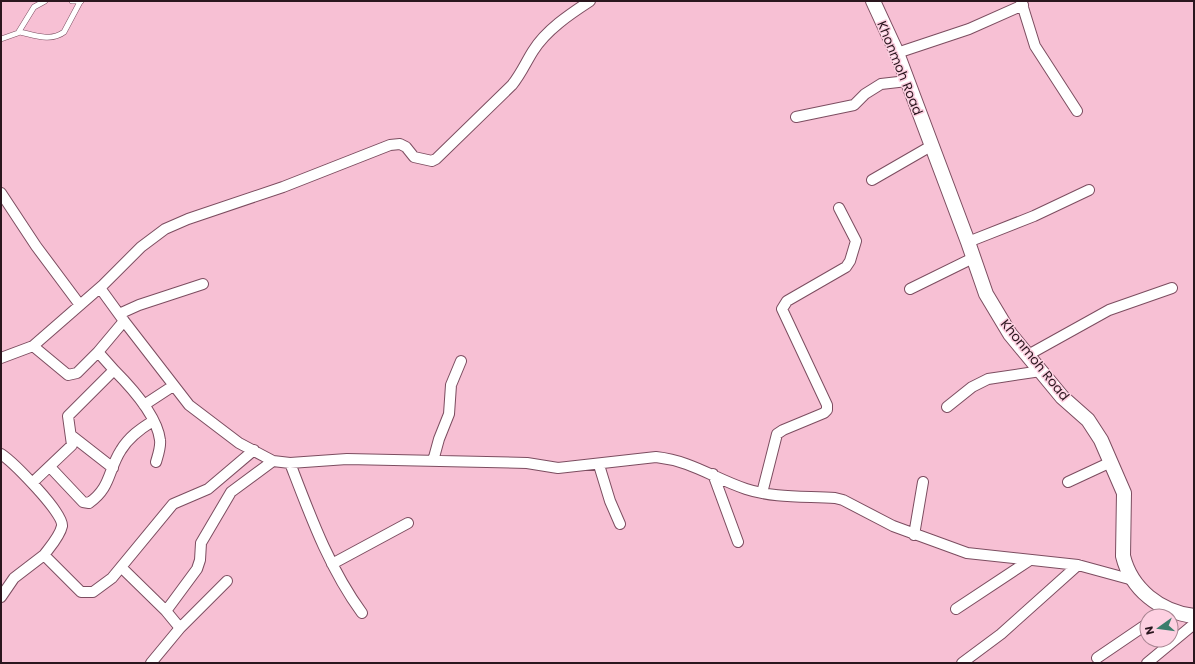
<svg xmlns="http://www.w3.org/2000/svg" width="1195" height="664" viewBox="0 0 1195 664" font-family="Poppins,sans-serif">
<style>
.lines{fill:none;stroke-linecap:round;stroke-linejoin:round}
.lane-casing{stroke:#7c4d60;stroke-width:6}
.street-casing{stroke:#7c4d60;stroke-width:12}
.secondary-casing{stroke:#7c4d60;stroke-width:16}
.lane{stroke:#fff;stroke-width:5}
.street{stroke:#fff;stroke-width:10}
.secondary{stroke:#fff;stroke-width:14}
.labels{text-anchor:middle;dominant-baseline:central;stroke-width:3;stroke-linejoin:round;paint-order:stroke}
.street-label{font-size:13px;fill:#2a161e;stroke:#fdd0e1}
</style>
<rect width="100%" height="100%" fill="#f7c0d4"/>
<g class="lines">
<defs>
<path id="lane" d="M72,1H81
M20,32C34,35 51,42 64,32L80,2
M1,39L18,33L34,7L45,1"/>
<path id="street" d="M1021,1L1035,46L1077,111
M897,53L969,29L1023,5
M796,117L854,105L865,94L881,84L907,81
M872,180L931,146
M1,193L36,246L80,305
M968,242L1034,216L1089,190
M100,288L124,321L189,405L239,443L273,461L290,463L347,459L527,463L558,468L656,457C692,461 713,478 746,489C773,498 806,496 835,498L843,500L893,526L967,553L1078,565L1133,580
M910,289L973,258
M119,314L139,305L203,284
M33,346L68,375L77,373L98,352
M1028,355L1109,310L1172,288
M1,358L33,346L103,285L141,247L165,229L188,219L283,187L390,145L400,144L406,147L414,157L432,161L436,159L512,85C521,74 526,62 533,51C546,30 570,14 590,1
M114,370C131,387 157,415 160,440C161,447 158,455 156,462
M144,405L173,386
M947,407L972,387L988,379L1041,371
M72,436L113,468
M1,454C13,462 64,513 62,526C60,536 50,547 44,555L81,592H93L112,578L173,504L208,489L254,450
M433,461L439,439L449,414L451,385L461,361
M290,463C310,515 329,568 362,613
M599,465L610,501L620,524
M50,467L83,502L89,503C111,488 108,470 121,450C129,437 140,429 153,421
M713,474L738,542
M1068,482L1111,462
M32,483L72,445L68,416L114,370L98,352L124,321
M762,493L777,434L783,430L824,413L827,410V405L782,309L787,301L846,267L850,261L856,241L839,208
M914,535L923,482
M332,564L408,523
M121,567L166,611L180,628L151,663
M1,597L14,578L44,555
M956,609L1030,560
M166,611L197,569L200,560L201,543L231,492L273,461
M1159,616L1168,610
M180,628L227,581
M1097,658L1147,624
M962,663L1001,634L1078,565
M1147,663L1194,624"/>
<path id="secondary" d="M873,1L897,53L968,242L986,294L1010,334L1062,397L1088,420L1101,440L1124,493L1123,556C1131,589 1160,612 1194,616"/>
</defs>
<!-- lane casing -->
<use href="#lane" class="lane-casing"/>
<!-- street casing -->
<use href="#street" class="street-casing"/>
<!-- secondary casing -->
<use href="#secondary" class="secondary-casing"/>
<!-- lane -->
<use href="#lane" class="lane"/>
<!-- street -->
<use href="#street" class="street"/>
<!-- secondary -->
<use href="#secondary" class="secondary"/>
</g>
<g class="labels">
<!-- street labels -->
<g class="street-label">
<text transform="translate(900 68) rotate(68)">Khonmoh Road</text>
<text transform="translate(1035 360) rotate(51)">Khonmoh Road</text>
</g>
</g>
<!-- border -->
<rect width="1195" height="664" fill="none" stroke="#2a161e" stroke-width="4"/>
<!-- north arrow -->
<g transform="translate(1159 628) rotate(256)"><circle r="19" fill="#fdd0e1" stroke="#a98693"/>
<path d="M0-3L7 15L0 10L-7 15Z" fill="#3c7d6c"/>
<text y="-6" font-size="11" font-weight="bold" text-anchor="middle" fill="#2a161e">N</text>
</g>
</svg>
